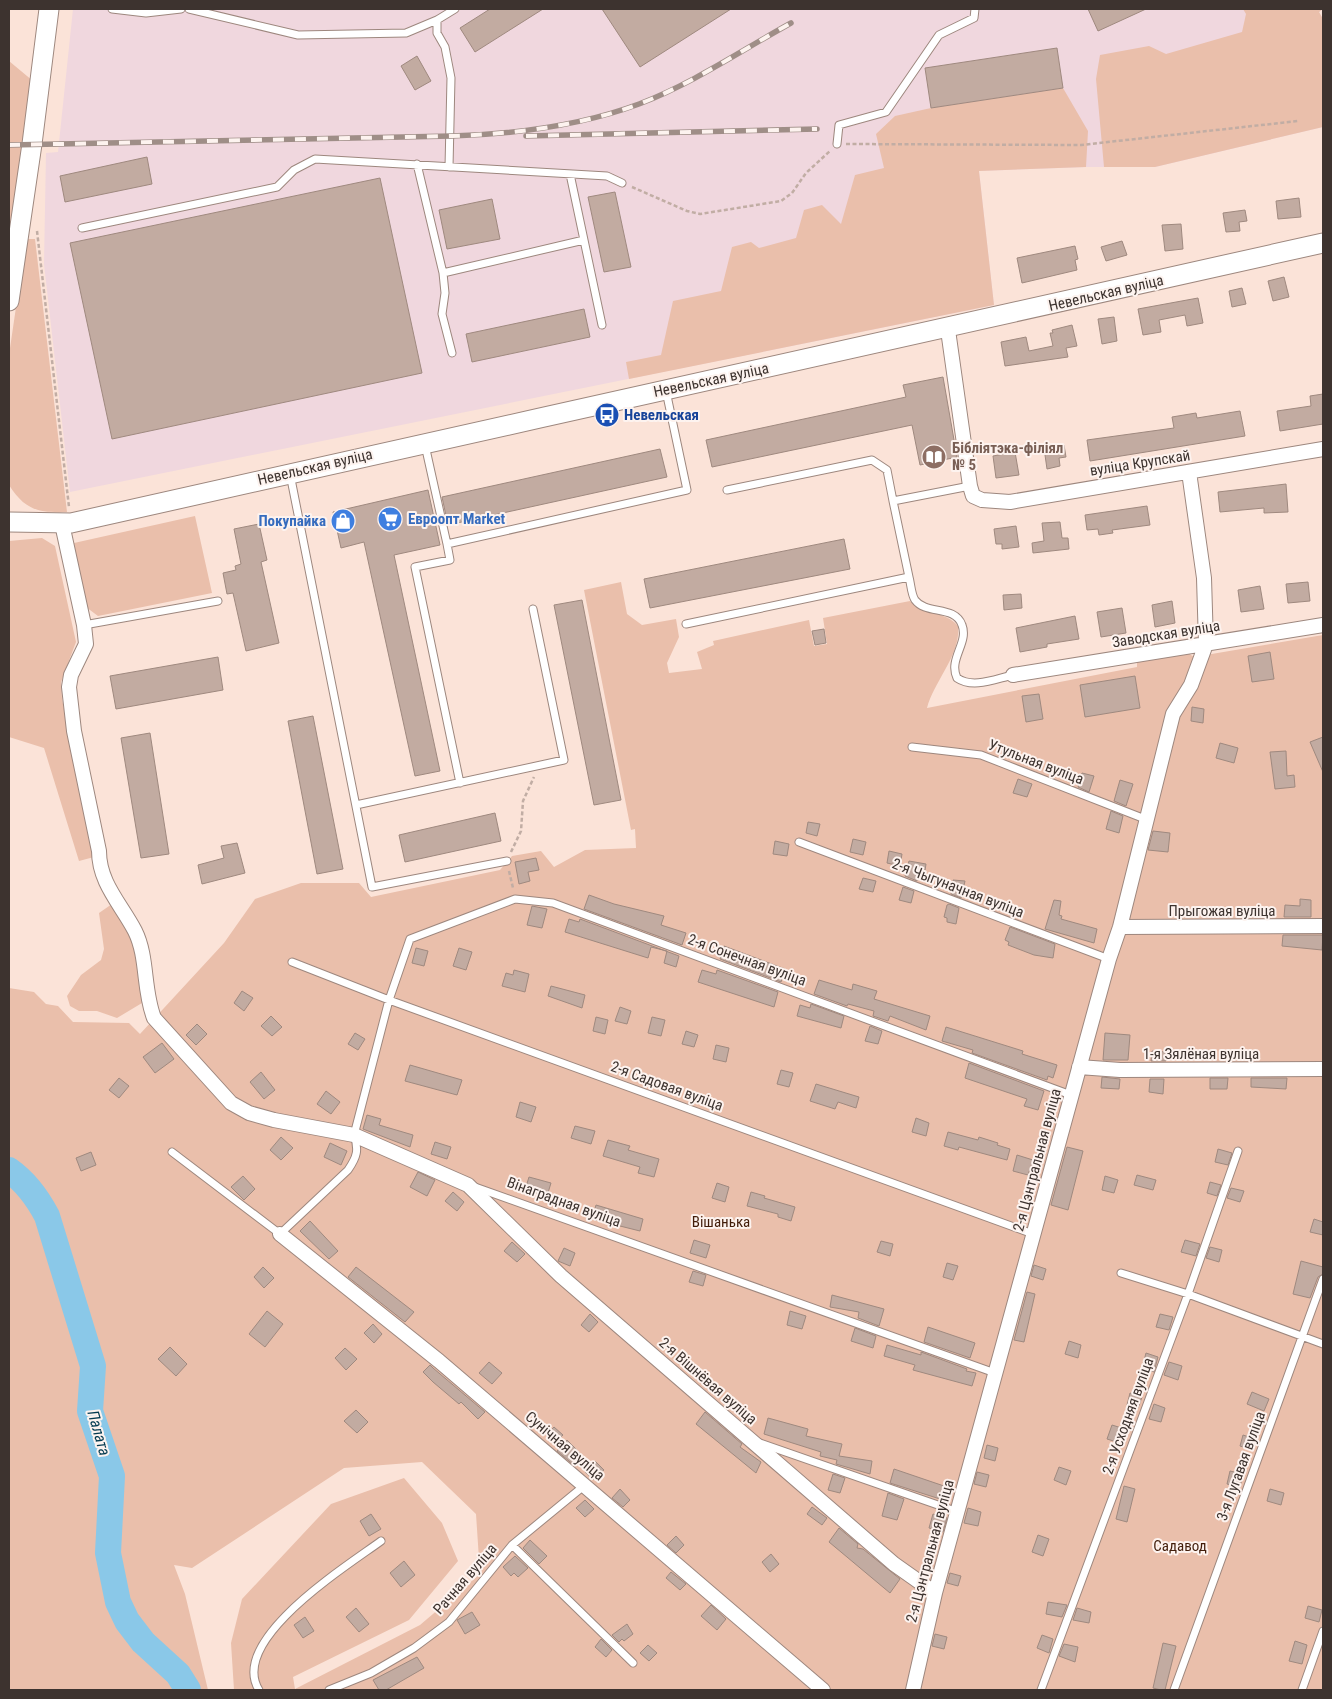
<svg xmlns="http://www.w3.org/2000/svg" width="1332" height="1699" viewBox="0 0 1332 1699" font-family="'Roboto Condensed',sans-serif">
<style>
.industrial{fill:#f0d7de}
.green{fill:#eabfab}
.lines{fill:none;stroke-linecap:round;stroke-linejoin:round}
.river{stroke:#8ac8e8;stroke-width:26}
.building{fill:#c2aba1;stroke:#9f897f}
.lane-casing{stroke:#9d877e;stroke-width:9}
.street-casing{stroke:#9d877e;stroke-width:16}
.secondary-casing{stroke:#9d877e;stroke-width:21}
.path{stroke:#c1ada4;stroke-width:2.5;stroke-dasharray:4 2.5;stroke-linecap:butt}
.lane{stroke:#fff;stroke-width:7}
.street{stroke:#fff;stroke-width:14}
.secondary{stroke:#fff;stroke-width:19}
.rail-casing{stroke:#9f8e87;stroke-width:5.5}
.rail{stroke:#fdf3ef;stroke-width:4;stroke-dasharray:11;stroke-linecap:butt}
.labels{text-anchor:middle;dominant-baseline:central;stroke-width:4;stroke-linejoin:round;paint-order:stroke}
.street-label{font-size:15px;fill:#3d332f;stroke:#fdf3ef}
.transit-label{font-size:15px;font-weight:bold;fill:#164399;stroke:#fdf3ef;text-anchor:start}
.education-label{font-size:15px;font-weight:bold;fill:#785e54;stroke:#fdf3ef;text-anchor:start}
.shop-label{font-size:15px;font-weight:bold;fill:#366cbe;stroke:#fdf3ef;text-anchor:start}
.park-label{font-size:15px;fill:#421d0a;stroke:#fdf3ef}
.water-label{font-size:16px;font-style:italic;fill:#023a50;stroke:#fdf3ef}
</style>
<rect width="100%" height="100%" fill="#fbe3d8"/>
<!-- industrial -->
<path class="industrial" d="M73,9H1323L1319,12L1323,19V127L1155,167H1086L979,171L994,305L70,492L44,264L46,153L58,152Z"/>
<!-- green -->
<path class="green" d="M1243,9H1323L1319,12L1323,19V127L1155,167H1104L1096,79L1100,55L1149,46L1166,54L1242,32L1246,14Z
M9,61L33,81L9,230Z
M1063,88L1088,131L1086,167L979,171L994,305L629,379L626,362L661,355L673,301L721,291L732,247L751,242L759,248L796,238L804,210L822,205L841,224L855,175L884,168L876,134L895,116L931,108Z
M26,239H35L67,512C38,513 25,510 9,485V355Z
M195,516L212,593L98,616L86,607L74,543Z
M42,538L55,546L76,642L61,682L62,699L94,857L79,861L44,748L9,737V541Z
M621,582L627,614L642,625L676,619L679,637L667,663L669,673L702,669L697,652L714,645L713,641L809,620L814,646L827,644L823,618L910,601C923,616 945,610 958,626C961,655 934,681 927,708L1137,667V661L1188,653L1194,657L1323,635V1690H234L231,1643L242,1599L331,1504L404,1478L442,1523L458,1561L409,1620L293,1677L295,1689L420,1625L480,1574L476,1514L422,1462L344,1468L192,1568L174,1565L185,1594L208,1690H9V988L34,992L46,1004L58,1006L73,1022L129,1023L140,1034L224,943L255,899L301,883H359L371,897L500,870L512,856L541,851L554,867L585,850L636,848L635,829L631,830L584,590Z
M112,904L129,931L135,953L142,1003L117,1018L97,1011H79L70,1006L67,996L81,975L101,960L104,949L99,913Z"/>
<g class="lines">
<!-- river -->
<path class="river" d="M9,1170C26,1182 37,1197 47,1216L93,1366L90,1411L112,1476L108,1553L118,1602L127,1621L143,1642L178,1674L188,1690"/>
</g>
<!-- building -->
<path class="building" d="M490,9H543L475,52L460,28Z
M602,9H731L640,67Z
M1088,9H1146L1098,31Z
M1057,48L1063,88L931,108L925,68Z
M417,56L431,81L415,90L401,66Z
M147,157L152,184L65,202L60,176Z
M380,178L422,373L112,439L70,243Z
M615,192L631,267L604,272L588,197Z
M1299,198L1301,217L1278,219L1276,201Z
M492,199L500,239L447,249L439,210Z
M1245,210L1247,221L1239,222L1240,231L1226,232L1223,213Z
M1181,224L1183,249L1165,251L1162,225Z
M1122,241L1127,255L1106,261L1101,247Z
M1075,246L1078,259L1075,260L1077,270L1022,283L1017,258Z
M1284,277L1289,297L1273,301L1268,281Z
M1242,288L1246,304L1232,307L1229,291Z
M1198,298L1203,323L1187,326L1185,315L1159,320L1161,332L1143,335L1138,309Z
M584,309L590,337L472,362L466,334Z
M1114,317L1117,341L1102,344L1098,319Z
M1072,325L1077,346L1066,348L1068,357L1005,366L1001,342L1026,337L1029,351L1053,346L1050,333H1053L1052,330Z
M943,377L957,457L920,465L912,425L712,467L706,440L906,397L903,385Z
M1323,394V424L1280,431L1277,411L1311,406L1310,396Z
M1240,411L1245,436L1090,461L1087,440L1174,428L1172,417L1196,413L1197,418Z
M1064,445L1066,457L1059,458L1060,466L1047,469L1044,448Z
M660,449L667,477L448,525L442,497Z
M1015,452L1019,475L996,478L993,456Z
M1286,484L1288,512L1264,513V508L1220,512L1218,492Z
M428,490L440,545L394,555L440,771L415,776L364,542L341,548L333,512Z
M1147,506L1150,525L1112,530L1113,533L1099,535L1098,529L1087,530L1085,515Z
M1060,522L1062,538H1068L1069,549L1033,553L1032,543L1044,541L1042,523Z
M259,524L267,560L261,562L279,643L246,651L233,593L227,594L223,573L236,570L235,566L241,564L234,529Z
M1016,526L1019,547L1002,549V544H996L994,529Z
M844,539L850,569L650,608L644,579Z
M1308,582L1310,601L1288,603L1286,584Z
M1260,586L1264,609L1241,612L1238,590Z
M1021,594L1022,608L1004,610L1003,595Z
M582,600L621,800L594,805L554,605Z
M1172,601L1175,623L1155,627L1152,605Z
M1122,608L1126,633L1101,637L1097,612Z
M1075,616L1079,639L1047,644V647L1020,652L1016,628Z
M824,629L826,643L815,645L812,631Z
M1270,652L1274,679L1252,682L1248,656Z
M218,657L223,690L116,709L110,676Z
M1135,676L1140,708L1085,717L1080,685Z
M1039,694L1043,719L1026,722L1022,696Z
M1192,707L1204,709L1203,723L1191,721Z
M313,716L343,869L317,874L288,721Z
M150,733L169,854L141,858L121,738Z
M1323,737V772L1310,742Z
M1220,743L1238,748L1234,763L1216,758Z
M1286,751L1287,776L1294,775L1295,787L1275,789L1270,752Z
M1082,773L1094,776L1089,792L1078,787Z
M1018,779L1032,784L1027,797L1013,793Z
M1120,780L1133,784L1126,806L1114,801Z
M1111,811L1123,816L1119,833L1106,829Z
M495,813L501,841L405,862L399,835Z
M808,822L820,824L817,836L806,833Z
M1153,831L1170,833L1168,852L1148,850Z
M853,839L866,842L863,855L850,852Z
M775,841L789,844L787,856L773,854Z
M237,843L245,873L202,884L198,865L224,858L221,846Z
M889,851L902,854L900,866L887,863Z
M536,858L539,870L528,872L530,881L519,884L515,862Z
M909,861L926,864L924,877H918L917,881L905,876Z
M863,878L876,881L873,892L859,889Z
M953,880L965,881L961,898L951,894Z
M903,887L914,891L911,903L899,900Z
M589,895L614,904L664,916L661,925L686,933L682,945L584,909Z
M1300,899L1311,900V917H1284L1285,905L1300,906Z
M1054,900L1061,901L1059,915L1062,916L1061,919L1097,929L1094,943L1045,929Z
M949,904L959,908L956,924L947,922V918L944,917L947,905Z
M532,906L547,909L542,928L527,925Z
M569,919L579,922L580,919L679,956L676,967L664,963L667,951L651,947L648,958L565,932Z
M1010,927L1055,944L1053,958L1034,955L1008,945L1009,942L1005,940Z
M1283,935H1323L1322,950L1282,946Z
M724,946L785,969L781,982L720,959Z
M416,948L428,951L424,966L412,963Z
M459,948L472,952L466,970L453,966Z
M514,970L529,974L525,992L502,986L506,973L513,975Z
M702,970L716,974L717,970L778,992L774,1007L698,982Z
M819,980L852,990L853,984L877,991L874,999L930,1016L926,1030L890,1016L888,1021L873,1016L874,1011L848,1004L847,1006L814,994Z
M551,986L585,995L582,1008L548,996Z
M242,991L253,998L244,1011L234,1003Z
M811,1004L844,1016L841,1028L797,1016L800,1005L810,1008Z
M620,1007L631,1011L627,1024L615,1021Z
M271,1016L282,1027L272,1036L261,1026Z
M596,1017L608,1020L605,1034L593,1031Z
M652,1017L665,1020L661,1036L648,1033Z
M197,1024L207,1034L196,1045L186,1035Z
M870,1026L882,1031L878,1044L865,1041Z
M946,1027L1023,1051L1022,1054L1057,1065L1053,1078L1048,1076L1047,1080L972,1053L973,1050L942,1041Z
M686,1031L698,1035L694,1047L682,1044Z
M355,1033L365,1039L358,1050L348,1044Z
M1105,1033L1130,1035L1128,1060H1103Z
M162,1043L174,1059L155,1073L143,1057Z
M716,1045L729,1048L726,1062L713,1059Z
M1152,1051L1166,1052V1061H1151Z
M969,1063L1044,1091L1038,1110L1024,1106L1027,1099L965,1078Z
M410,1065L462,1080L457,1095L405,1081Z
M781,1070L793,1073L789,1087L777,1084Z
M261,1072L275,1090L264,1099L250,1082Z
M1102,1077L1120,1079L1119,1089L1101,1088Z
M119,1078L129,1086L119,1098L109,1090Z
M1210,1078H1228L1227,1089H1210Z
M1251,1078H1287L1286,1089L1251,1087Z
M1150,1079H1164L1163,1094L1149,1092Z
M816,1084L859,1097L856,1108L838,1102L835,1109L810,1101Z
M326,1091L340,1102L331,1114L317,1104Z
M520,1102L536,1107L531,1122L516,1117Z
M367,1115L381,1119L379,1125L413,1135L410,1147L363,1129Z
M916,1118L929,1123L926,1136L912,1132Z
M575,1126L595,1131L591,1144L571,1138Z
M948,1132L978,1140L979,1137L998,1143L997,1145L1010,1149L1007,1160L959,1147L958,1150L944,1146Z
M281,1137L293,1148L281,1160L270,1150Z
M608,1140L630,1146L628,1150L659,1159L654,1177L638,1173L640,1167L603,1156Z
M435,1142L451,1147L447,1159L431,1154Z
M330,1143L347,1151L341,1165L324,1157Z
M1067,1147L1083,1151L1068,1210L1051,1205Z
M1218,1149L1232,1153L1228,1165L1215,1162Z
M91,1152L96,1165L81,1171L76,1158Z
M1017,1155L1033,1160L1028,1175L1013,1171Z
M418,1172L435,1180L427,1196L410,1187Z
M1137,1175L1156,1180L1153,1190L1134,1185Z
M243,1176L255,1189L244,1200L231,1187Z
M1105,1176L1118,1180L1114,1193L1102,1190Z
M529,1177L551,1183L547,1196L525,1190Z
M1210,1182L1221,1185L1217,1196L1207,1193Z
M717,1183L729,1187L725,1202L712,1198Z
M1231,1188L1244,1191L1240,1202L1227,1198Z
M453,1192L464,1202L457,1211L445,1201Z
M751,1192L765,1196L764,1198L795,1207L791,1221L778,1217V1214L747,1206Z
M596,1205L643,1219L640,1231L592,1219Z
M1314,1219L1323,1222V1235L1310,1232Z
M310,1221L338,1251L329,1259L300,1231Z
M694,1240L710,1245L706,1258L690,1253Z
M1185,1240L1200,1244L1196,1256L1181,1252Z
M881,1241L893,1244L890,1256L877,1252Z
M512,1242L525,1254L517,1262L504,1251Z
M1210,1247L1222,1250L1219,1262L1206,1258Z
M564,1248L575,1253L570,1266L558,1261Z
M1301,1261L1323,1267V1274L1318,1277L1310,1298L1293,1294Z
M947,1263L958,1266L953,1280L943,1277Z
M1034,1265L1046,1269L1043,1280L1031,1276Z
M263,1267L274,1278L264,1288L254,1277Z
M356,1267L414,1312L405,1322L348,1277Z
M693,1271L706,1275L703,1286L689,1282Z
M1027,1292L1035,1294L1024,1342L1014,1340Z
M832,1295L884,1309L879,1326L858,1318L859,1312L830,1307Z
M267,1311L283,1324L265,1347L249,1334Z
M790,1311L806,1316L802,1329L787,1325Z
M590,1314L598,1322L589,1332L581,1325Z
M1160,1314L1173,1317L1169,1330L1156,1327Z
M373,1324L382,1334L374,1343L364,1333Z
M928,1327L975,1343L970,1358L924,1342Z
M855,1328L876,1336L873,1348L851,1341Z
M1069,1341L1081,1345L1078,1358L1065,1354Z
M887,1345L921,1355V1352L967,1369L966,1371L976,1373L972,1386L913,1370L915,1365L884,1356Z
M170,1347L187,1364L176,1376L158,1359Z
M345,1348L357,1359L346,1370L335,1358Z
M1146,1353L1158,1357L1154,1372L1142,1368Z
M489,1362L502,1373L492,1384L479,1373Z
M1169,1362L1182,1366L1178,1380L1164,1375Z
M430,1365L433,1368L485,1412L478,1419L461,1402L459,1404L433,1382L423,1372Z
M1252,1392L1269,1399L1264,1411L1247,1404Z
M1130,1393L1142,1397L1138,1408L1127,1405Z
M1154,1404L1165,1408L1161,1422L1149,1419Z
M356,1410L368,1422L357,1433L344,1421Z
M705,1412L742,1444L740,1447L761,1462L756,1473L696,1424Z
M768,1418L808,1429L806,1436L842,1444L839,1456L872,1461L870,1474L836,1464L837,1460L820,1456L821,1452L764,1434Z
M1112,1425L1128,1430L1123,1444L1107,1439Z
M554,1427L563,1435L555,1443L546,1435Z
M1243,1435L1255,1439L1252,1450L1240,1446Z
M567,1440L584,1457L575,1466L557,1451Z
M987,1445L998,1448L995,1461L984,1458Z
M595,1461L604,1470L594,1480L585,1472Z
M1059,1467L1071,1471L1066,1485L1054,1480Z
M894,1469L944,1486L940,1499L890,1483Z
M1230,1471L1243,1474L1240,1487L1227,1484Z
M977,1472L989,1475L986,1487L974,1484Z
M833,1474L845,1478L840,1493L828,1490Z
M1124,1486L1135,1489L1127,1522L1116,1519Z
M620,1489L630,1500L623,1507L612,1498Z
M1270,1489L1284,1493L1281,1505L1267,1501Z
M888,1493L904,1499L897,1520L882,1516Z
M585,1500L594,1509L585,1517L576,1508Z
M812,1507L827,1518L822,1525L807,1514Z
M968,1508L981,1512L978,1526L964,1523Z
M371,1514L381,1529L369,1536L360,1521Z
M933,1514L947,1518L943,1532L929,1528Z
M839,1528L858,1544L857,1548L863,1549L900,1579L890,1593L829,1542Z
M1038,1535L1049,1539L1043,1556L1032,1552Z
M676,1536L684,1545L676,1553L667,1545Z
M530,1540L547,1556L539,1564L523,1548Z
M771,1554L779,1564L770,1572L762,1562Z
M515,1556L528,1568L518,1577L514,1573L511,1576L503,1567Z
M404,1561L415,1575L401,1587L390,1573Z
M671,1572L686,1584L680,1590L666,1578Z
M950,1573L961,1576L958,1586L947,1583Z
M1048,1602L1067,1605L1062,1617L1046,1614Z
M711,1605L726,1619L717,1630L701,1616Z
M1308,1606L1322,1610L1319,1622L1305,1618Z
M356,1608L369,1624L359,1632L346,1617Z
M1077,1608L1091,1612L1089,1623L1073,1620Z
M472,1612L480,1625L465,1634L457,1620Z
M305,1617L314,1631L303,1638L294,1625Z
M627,1624L633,1634L624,1641L622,1639L619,1642L612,1635Z
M935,1634L947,1637L944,1649L932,1646Z
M1042,1635L1053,1639L1049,1653L1037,1648Z
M601,1639L612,1650L606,1657L595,1647Z
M1295,1641L1307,1645L1302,1664L1289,1661Z
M1163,1643L1176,1646L1165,1690H1161L1153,1688Z
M1064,1644L1078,1647L1075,1662L1059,1656Z
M648,1645L657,1653L649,1661L640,1653Z
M417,1657L424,1668L386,1690H379L373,1680Z"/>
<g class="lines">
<defs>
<path id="lane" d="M112,9L146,13L181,9
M189,9L298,35L406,33L437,20L455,9
M437,20V33L445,47L451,78L449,167
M837,144L839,125L886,112L939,35L974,18L975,9
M417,164L443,273L445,293L442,314L452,353
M570,174L602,325
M82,228L277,187L294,170L315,159L607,176L622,183
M443,273L584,240
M425,445L447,544
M290,474L372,887L507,861
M727,490L872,460L887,470L893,501
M909,577C911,584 911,594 915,600C926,615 955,605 962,625C969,643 948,659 957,678C973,689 995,679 1013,675
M686,624L909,577L893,501L970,486
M84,625L218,601
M912,747L981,755L1145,819
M460,783L415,567L450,560L447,544L687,490L666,391
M356,805L564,760L533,609
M799,842L1109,959
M292,962L389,1000L1033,1234
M172,1152L280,1234L348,1170C357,1157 359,1150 354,1135L389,1000L410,939L515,899L553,903L1071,1095
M475,1187L995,1373
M1121,1273L1188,1294L1323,1344
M760,1443L958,1512
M512,1545L633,1663
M259,1690C228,1640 347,1566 381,1541
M329,1690L371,1673L414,1648L449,1622L512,1545L585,1485
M1041,1690L1188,1294L1238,1151
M1174,1690L1323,1279
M1302,1690L1323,1631"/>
<path id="street" d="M948,330L970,486L973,496L982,500L1010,502L1323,449
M62,524L84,625L86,644L71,675L69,687L74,731L99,851C99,883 121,904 135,931C148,957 143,990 154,1018L231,1103L249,1113L274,1120L354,1135L468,1185L561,1276L894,1564L935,1593
M1013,675L1323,625
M1120,927L1323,926
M1079,1067L1120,1070L1323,1069
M280,1234L439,1361L823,1690
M913,1690L935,1593L1109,959L1120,927L1173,714L1191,685L1206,644L1204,578L1189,472"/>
<path id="secondary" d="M9,301L32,144L49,9
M9,522L71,523C488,428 906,339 1323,243"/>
</defs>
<!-- lane casing -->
<use href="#lane" class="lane-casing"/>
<!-- street casing -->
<use href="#street" class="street-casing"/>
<!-- secondary casing -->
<use href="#secondary" class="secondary-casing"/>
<!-- path -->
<path class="path" d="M846,144L1081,145L1298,121
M632,187L687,211L700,214L781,201L792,193L806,173L831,150
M37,231L69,507
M511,852L521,831L523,801L534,777
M509,871L513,888"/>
<!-- lane -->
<use href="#lane" class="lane"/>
<!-- street -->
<use href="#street" class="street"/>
<!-- secondary -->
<use href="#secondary" class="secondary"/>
<defs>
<path id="rail" d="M526,136L817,129
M9,145L452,136C515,134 580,126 639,104C692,84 742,50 791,23"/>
</defs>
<!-- rail casing -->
<use href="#rail" class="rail-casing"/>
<!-- rail -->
<use href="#rail" class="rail"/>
</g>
<!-- icons -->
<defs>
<symbol id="bus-disc" viewBox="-11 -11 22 22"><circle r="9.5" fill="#1a4fb4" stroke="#fdf3ef"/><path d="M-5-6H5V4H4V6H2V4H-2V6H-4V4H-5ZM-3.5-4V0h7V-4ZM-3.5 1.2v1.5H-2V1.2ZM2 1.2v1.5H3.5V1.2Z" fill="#fff"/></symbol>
<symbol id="library-disc" viewBox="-11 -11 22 22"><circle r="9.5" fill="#8d6e63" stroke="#fdf3ef"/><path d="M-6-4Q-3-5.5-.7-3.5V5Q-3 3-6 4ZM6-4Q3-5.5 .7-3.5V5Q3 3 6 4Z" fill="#fff"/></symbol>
<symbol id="supermarket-disc" viewBox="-11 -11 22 22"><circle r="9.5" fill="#3f7fe0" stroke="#fdf3ef"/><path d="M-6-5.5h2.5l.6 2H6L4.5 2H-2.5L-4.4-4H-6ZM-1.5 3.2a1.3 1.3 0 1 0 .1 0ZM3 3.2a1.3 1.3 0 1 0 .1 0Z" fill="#fff"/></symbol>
<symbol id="shop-disc" viewBox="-11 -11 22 22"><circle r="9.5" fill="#3f7fe0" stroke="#fdf3ef"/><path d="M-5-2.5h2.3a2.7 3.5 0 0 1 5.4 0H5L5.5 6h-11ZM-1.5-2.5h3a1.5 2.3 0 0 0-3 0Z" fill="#fff"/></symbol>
</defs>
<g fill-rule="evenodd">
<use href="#bus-disc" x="593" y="401" width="28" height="28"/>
<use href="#library-disc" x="920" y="443" width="28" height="28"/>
<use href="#supermarket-disc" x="376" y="505" width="28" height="28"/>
<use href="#shop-disc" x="329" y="507" width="28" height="28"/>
</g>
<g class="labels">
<!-- street labels -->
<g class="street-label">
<text transform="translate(1106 293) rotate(-13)">Невельская вуліца</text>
<text transform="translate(711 380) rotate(-12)">Невельская вуліца</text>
<text transform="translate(1140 463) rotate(-9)">вуліца Крупскай</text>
<text transform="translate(315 467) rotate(-13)">Невельская вуліца</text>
<text transform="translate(1166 634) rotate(-9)">Заводская вуліца</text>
<text transform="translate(1036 762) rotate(21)">Утульная вуліца</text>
<text transform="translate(958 888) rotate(21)">2-я Чыгуначная вуліца</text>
<text x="1222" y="911">Прыгожая вуліца</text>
<text transform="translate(747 960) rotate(20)">2-я Сонечная вуліца</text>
<text x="1201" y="1054">1-я Зялёная вуліца</text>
<text transform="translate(667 1086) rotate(20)">2-я Садовая вуліца</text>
<text transform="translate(1037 1160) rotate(-75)">2-я Цэнтральная вуліца</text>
<text transform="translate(564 1202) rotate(20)">Вінаградная вуліца</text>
<text transform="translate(708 1381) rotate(41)">2-я Вішнёвая вуліца</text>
<text transform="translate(1128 1416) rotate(-70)">2-я Усходняя вуліца</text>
<text transform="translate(565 1446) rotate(40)">Сунічная вуліца</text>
<text transform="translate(1241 1466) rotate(-70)">3-я Лугавая вуліца</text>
<text transform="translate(930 1551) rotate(-75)">2-я Цэнтральная вуліца</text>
<text transform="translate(465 1579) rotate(-49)">Рачная вуліца</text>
</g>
<!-- transit labels -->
<g class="transit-label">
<text x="624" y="415">Невельская</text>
</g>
<!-- education labels -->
<g class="education-label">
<text x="952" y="448">Бібліятэка-філіял<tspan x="952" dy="17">№ 5</tspan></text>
</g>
<!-- shop labels -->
<g class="shop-label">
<text x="408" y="519">Евроопт Market</text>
<text x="326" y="521" text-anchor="end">Покупайка</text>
</g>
<!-- park labels -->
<g class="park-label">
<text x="721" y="1222">Вішанька</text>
<text x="1180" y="1546">Садавод</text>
</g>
<!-- water labels -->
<g class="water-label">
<text transform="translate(99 1433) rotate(74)">Палата</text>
</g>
</g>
<!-- border -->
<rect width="1332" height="1699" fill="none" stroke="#3d332f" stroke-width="20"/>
</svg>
